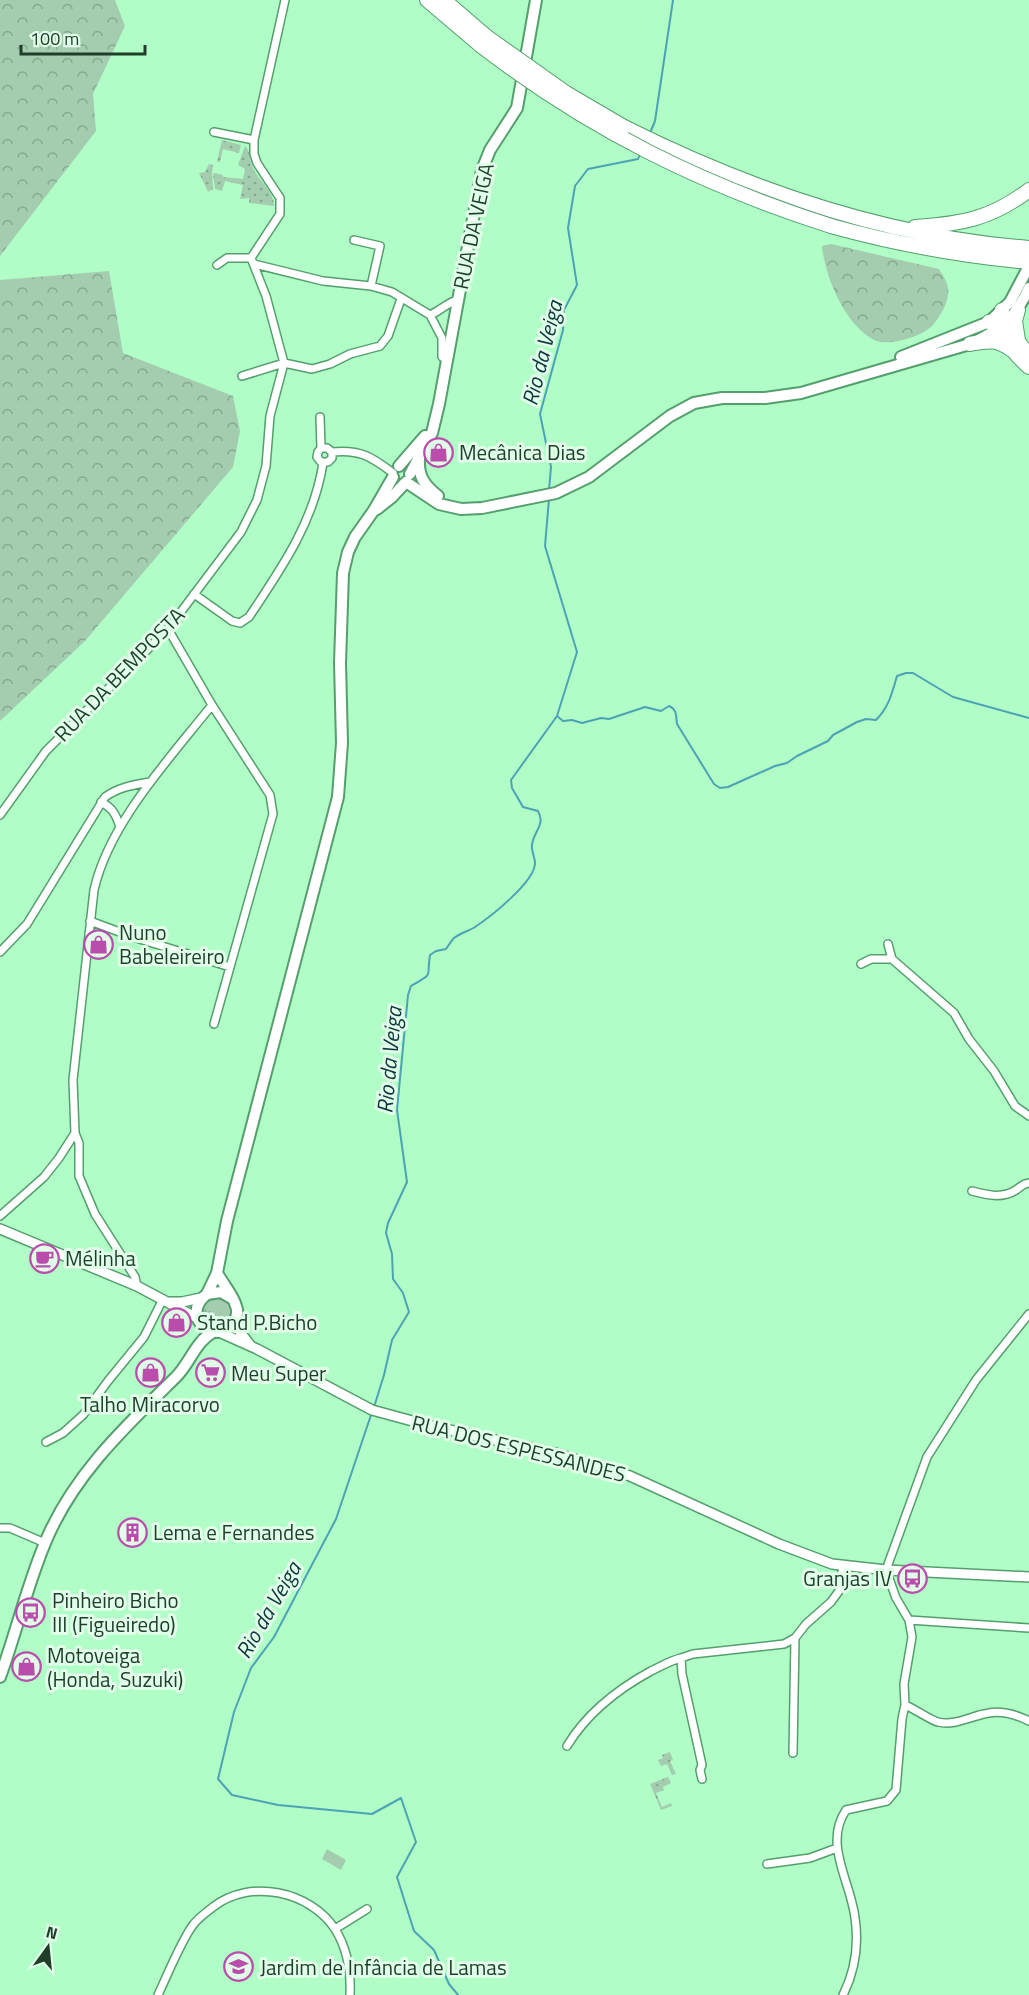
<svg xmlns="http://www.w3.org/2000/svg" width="1029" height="1995" viewBox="0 0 1029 1995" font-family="'Titillium Web',sans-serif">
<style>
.grass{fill:url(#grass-tufts)}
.forest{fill:url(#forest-crowns)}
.garden{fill:url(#garden-dots)}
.pitch{fill:#a4cdaf}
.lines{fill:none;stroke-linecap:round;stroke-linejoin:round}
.stream{stroke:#4da2b4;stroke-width:2}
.minor-casing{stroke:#549f6d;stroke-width:10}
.tertiary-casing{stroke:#549f6d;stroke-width:12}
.secondary-casing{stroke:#549f6d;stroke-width:14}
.motorway-casing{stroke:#549f6d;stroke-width:16}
.minor{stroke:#fff;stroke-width:7}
.tertiary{stroke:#fff;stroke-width:9}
.secondary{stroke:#fff;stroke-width:10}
.motorway{stroke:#fff;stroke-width:14}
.motorway-bridge-casing{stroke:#549f6d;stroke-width:16;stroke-linecap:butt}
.motorway-bridge{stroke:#fff;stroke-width:14}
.labels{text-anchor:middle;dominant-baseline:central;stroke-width:6;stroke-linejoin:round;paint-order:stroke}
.street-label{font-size:21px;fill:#1f3e29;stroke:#e1fee8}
.poi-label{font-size:21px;fill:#1f3e29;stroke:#e1fee8;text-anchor:start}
.water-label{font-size:22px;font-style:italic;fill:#0d363e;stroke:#e1fee8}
</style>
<defs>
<pattern id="grass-tufts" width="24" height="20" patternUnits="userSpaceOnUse" patternTransform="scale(1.5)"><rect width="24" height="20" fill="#a4cdaf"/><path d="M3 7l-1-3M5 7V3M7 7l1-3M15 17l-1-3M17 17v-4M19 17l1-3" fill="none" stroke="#85a88e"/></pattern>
<pattern id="forest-crowns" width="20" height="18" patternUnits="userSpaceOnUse" patternTransform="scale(1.5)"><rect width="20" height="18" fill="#a4cdaf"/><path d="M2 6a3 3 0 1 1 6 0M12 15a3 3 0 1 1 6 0" fill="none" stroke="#85a88e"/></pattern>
<pattern id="garden-dots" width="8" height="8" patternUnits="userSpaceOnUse" patternTransform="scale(1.5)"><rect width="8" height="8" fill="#a4cdaf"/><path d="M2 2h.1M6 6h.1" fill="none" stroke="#85a88e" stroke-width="1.8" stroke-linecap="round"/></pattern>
</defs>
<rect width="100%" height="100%" fill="#b0fdc7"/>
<!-- grass -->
<path class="grass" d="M202 1312a15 15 0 1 1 30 0a15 15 0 1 1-30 0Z"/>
<!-- forest -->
<path class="forest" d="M0,0H115L125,26L93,94L96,131L0,256Z
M831,244L939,269C944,277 950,286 948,295C947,305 938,320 931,327C920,337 888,347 874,340C845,325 825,277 822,246Z
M109,271L123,353L233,396L240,431L233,467L85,641L0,721V280Z"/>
<!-- garden -->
<path class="garden" d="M222,140L241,145L239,153L223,149L220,162H217Z
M245,146C251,151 249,160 253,168C259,181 274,191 274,206L249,203V198L240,199L243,185L225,181L222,191L215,189L213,174L215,173L223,175V177L243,179L245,169L238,165Z
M209,164L213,165L212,174L213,189L208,192L199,173L205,172Z
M670,1752L673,1760L670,1761L676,1774L672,1775L667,1764L661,1766L658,1760L663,1758L662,1755Z
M668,1777L671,1783L663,1787L664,1790L656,1793L662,1807L671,1803L672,1806L661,1810L650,1784Z"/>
<!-- pitch -->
<path class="pitch" d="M327,1849L346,1860L341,1870L322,1859Z"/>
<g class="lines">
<!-- stream -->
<path class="stream" d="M650,133L655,121L673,0
M549,490L551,467L540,414L563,330L564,310L577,285L568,228L575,186L588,169L638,159L640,154
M557,716L563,721L572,720L582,723L601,718L609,719L645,707L661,711L669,706C677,709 676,716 677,724L714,784L720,788L728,787L775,766L787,763L797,756L828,741L833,735L857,722L866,719L876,720C889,707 892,693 897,676L906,673H913L953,697L1029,718
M374,1407L384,1375L392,1340L409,1312L403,1293L393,1279L392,1254L386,1233L388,1223L407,1182L397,1110L408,995L411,986C435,972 426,979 430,955L436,951L446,949C449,945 451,941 454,938C460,933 469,931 475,927C490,917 535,882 535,863C535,857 531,851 532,845C533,832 546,825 538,811L523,807L512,788L511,780L557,716L577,652L545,546L549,499
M372,1412L336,1519L274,1637L251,1668L234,1712L218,1779L232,1795L278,1805L372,1814L401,1798L416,1842L397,1877L414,1931L434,1950L449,1984L458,1995"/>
<defs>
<path id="minor" d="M214,132L254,140
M354,240L380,246L371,286
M251,258L280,214V198L257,163L254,154V140L285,0
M254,264L323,281L371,286L392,292L430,315L442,338V357L447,360
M217,265L227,258H251
M430,315C440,311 448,302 458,300
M242,376L284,363L312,369L330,364L350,354L380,346L388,336L401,299
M320,417L321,448L318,452L317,457L321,462H328L332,458V452L327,448H321
M332,452C360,449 372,457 393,473
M194,594L232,621L240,623L249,617C281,569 314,522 323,463
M168,629L212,705
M101,802C113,808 116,815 120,827
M0,815L46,751L168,629L241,532L257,500L266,466L270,416L284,363L266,296L251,258
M90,921L133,937L230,967
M888,944L892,959
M0,952L27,924L105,797C119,787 133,785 150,782
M861,964L871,959H892L954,1013L969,1039L994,1071L1015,1106L1029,1116
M972,1191C987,1195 1002,1199 1016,1190C1022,1186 1022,1184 1029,1183
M0,1216L44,1177L59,1158L75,1133
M137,1286L135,1277L95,1214L79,1176V1143L75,1133L73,1080L94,890C109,823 170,758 212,705L270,795L273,814L214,1024
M46,1442L63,1433L83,1415L108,1381L144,1337L163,1299
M0,1528H10L45,1543
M909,1620L1029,1628
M905,1705C913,1708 932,1721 938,1722C954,1726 969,1717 984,1714C998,1710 1015,1714 1029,1721
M567,1746C587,1713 618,1689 651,1671C662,1666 669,1661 681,1658
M793,1753L795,1638L806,1624L831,1602L839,1591L843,1566
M702,1779L700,1770L702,1765L682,1674L681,1658L693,1654L784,1644L795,1638
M767,1864L810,1858L837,1848
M335,1929L367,1909
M158,1995C167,1976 181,1941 193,1925C198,1918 207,1912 213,1907C250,1878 310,1891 335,1929C347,1948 351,1973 350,1995
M843,1995C855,1971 859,1945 855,1918C851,1882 823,1844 846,1810L887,1801L896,1790L902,1719L905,1705L904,1684L912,1637L909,1620L896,1598L886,1570L927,1457L976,1380L1029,1314"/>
<path id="tertiary" d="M0,1229L137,1286L197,1318
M170,1302H182L201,1298
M236,1318L240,1332L250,1345
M219,1332L257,1349L372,1410L427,1425L555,1453L630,1476L779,1544L832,1564L886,1570L1029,1577"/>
<path id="secondary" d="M901,357L989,322L1010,302L1029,266
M419,459C418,476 424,485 438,496
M399,466L425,436
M410,474L432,433L439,404L482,170L490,150L517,108L536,0
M406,482L439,504L461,509L482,508L556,493L589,477L670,416L694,403L722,398H765L801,393L970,344C1000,330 1015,319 1029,288
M377,509L392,497L405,483
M217,1273C223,1284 233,1295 236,1306C238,1311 237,1316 235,1320C222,1349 176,1319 207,1294L221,1292L233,1299
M207,1294L217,1273L227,1221L338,797L342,743L340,663L343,573L348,552L355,537L374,510L393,477
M0,1677C16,1633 27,1586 45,1543C73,1475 125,1427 176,1377C190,1363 196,1341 213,1332"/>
<path id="motorway" d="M427,0L480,45
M444,0L487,37
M624,127C752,191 886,237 1029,248
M831,226C896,244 962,256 1029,262
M915,227C961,224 991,219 1029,190
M1002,310C999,335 1011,351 1029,367
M989,322C1008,325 1017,341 1029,355
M1018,340L1015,321L1018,310
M970,344C989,341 995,338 1012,350"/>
</defs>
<!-- minor casing -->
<use href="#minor" class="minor-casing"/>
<!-- tertiary casing -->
<use href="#tertiary" class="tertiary-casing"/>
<!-- secondary casing -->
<use href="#secondary" class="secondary-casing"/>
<!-- motorway casing -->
<use href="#motorway" class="motorway-casing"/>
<!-- minor -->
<use href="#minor" class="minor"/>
<!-- tertiary -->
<use href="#tertiary" class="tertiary"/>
<!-- secondary -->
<use href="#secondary" class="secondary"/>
<!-- motorway -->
<use href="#motorway" class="motorway"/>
<defs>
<path id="motorway-bridge" d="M487,37L566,93L624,127
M480,45C589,129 700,184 831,226"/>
</defs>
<!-- motorway-bridge casing -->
<use href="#motorway-bridge" class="motorway-bridge-casing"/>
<!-- motorway-bridge -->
<use href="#motorway-bridge" class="motorway-bridge"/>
</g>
<!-- icons -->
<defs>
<symbol id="shop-ring" viewBox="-11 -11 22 22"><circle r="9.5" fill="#e1fee8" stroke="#ba4cab" stroke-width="1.5"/><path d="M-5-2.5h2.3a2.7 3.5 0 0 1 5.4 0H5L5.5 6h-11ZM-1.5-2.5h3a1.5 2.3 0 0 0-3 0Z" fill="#ba4cab"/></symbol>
<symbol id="cafe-ring" viewBox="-11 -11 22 22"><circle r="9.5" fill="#e1fee8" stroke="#ba4cab" stroke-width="1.5"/><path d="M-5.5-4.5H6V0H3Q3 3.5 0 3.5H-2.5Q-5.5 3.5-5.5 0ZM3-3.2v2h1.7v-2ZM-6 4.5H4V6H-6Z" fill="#ba4cab"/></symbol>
<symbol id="supermarket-ring" viewBox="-11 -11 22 22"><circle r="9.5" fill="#e1fee8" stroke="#ba4cab" stroke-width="1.5"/><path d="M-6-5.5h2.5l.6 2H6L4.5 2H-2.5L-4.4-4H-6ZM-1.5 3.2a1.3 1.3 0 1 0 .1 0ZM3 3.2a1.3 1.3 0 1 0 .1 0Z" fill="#ba4cab"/></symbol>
<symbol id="building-ring" viewBox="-11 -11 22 22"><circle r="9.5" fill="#e1fee8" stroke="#ba4cab" stroke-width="1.5"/><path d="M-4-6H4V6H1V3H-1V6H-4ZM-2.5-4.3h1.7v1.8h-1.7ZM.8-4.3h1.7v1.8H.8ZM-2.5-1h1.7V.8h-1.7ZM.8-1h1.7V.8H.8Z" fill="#ba4cab"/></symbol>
<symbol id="bus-ring" viewBox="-11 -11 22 22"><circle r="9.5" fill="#e1fee8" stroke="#ba4cab" stroke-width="1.5"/><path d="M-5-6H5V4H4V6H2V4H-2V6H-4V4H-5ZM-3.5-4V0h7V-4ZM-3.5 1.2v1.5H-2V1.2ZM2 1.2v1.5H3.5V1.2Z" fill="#ba4cab"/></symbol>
<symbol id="school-ring" viewBox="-11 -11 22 22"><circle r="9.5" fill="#e1fee8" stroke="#ba4cab" stroke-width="1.5"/><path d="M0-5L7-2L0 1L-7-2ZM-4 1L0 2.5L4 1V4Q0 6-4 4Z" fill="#ba4cab"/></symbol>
</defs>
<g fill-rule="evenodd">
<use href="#shop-ring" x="422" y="436" width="33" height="33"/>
<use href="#shop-ring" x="82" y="928" width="33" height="33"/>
<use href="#cafe-ring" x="28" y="1242" width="33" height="33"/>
<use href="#shop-ring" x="160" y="1306" width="33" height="33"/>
<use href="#shop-ring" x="134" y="1356" width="33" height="33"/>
<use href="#supermarket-ring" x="194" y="1356" width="33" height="33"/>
<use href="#building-ring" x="116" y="1516" width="33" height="33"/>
<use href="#bus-ring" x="896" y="1562" width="33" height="33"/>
<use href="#bus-ring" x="14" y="1596" width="33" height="33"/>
<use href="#shop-ring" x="10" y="1650" width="33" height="33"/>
<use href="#school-ring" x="222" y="1950" width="33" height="33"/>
</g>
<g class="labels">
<!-- street labels -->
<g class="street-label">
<text transform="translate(473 226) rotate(-78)">RUA DA VEIGA</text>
<text transform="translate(119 674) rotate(-46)">RUA DA BEMPOSTA</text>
<text transform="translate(519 1448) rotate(14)">RUA DOS ESPESSANDES</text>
</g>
<!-- poi labels -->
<g class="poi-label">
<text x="459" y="452">Mecânica Dias</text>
<text x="119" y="932">Nuno<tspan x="119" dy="24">Babeleireiro</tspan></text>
<text x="65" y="1258">Mélinha</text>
<text x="197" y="1322">Stand P.Bicho</text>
<text x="231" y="1373">Meu Super</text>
<text x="150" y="1404" text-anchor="middle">Talho Miracorvo</text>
<text x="153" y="1532">Lema e Fernandes</text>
<text x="892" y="1578" text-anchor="end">Granjas IV</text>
<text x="52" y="1600">Pinheiro Bicho<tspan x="52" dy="24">III (Figueiredo)</tspan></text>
<text x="47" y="1655">Motoveiga<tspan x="47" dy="24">(Honda, Suzuki)</tspan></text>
<text x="260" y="1967">Jardim de Infância de Lamas</text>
</g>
<!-- water labels -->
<g class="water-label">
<text transform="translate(542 353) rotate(-76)">Rio da Veiga</text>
<text transform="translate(389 1060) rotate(-85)">Rio da Veiga</text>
<text transform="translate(268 1610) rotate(-60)">Rio da Veiga</text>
</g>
</g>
<!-- north arrow -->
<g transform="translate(48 1947) rotate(15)" stroke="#e1fee8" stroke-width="4.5" paint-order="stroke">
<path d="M0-4.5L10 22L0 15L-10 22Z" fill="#1f3e29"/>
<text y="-9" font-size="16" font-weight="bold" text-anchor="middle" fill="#1f3e29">N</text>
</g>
<!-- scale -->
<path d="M21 45v9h124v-9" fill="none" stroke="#1f3e29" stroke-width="3"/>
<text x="30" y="45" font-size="18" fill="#1f3e29" stroke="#e1fee8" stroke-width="4.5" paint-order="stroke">100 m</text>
</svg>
